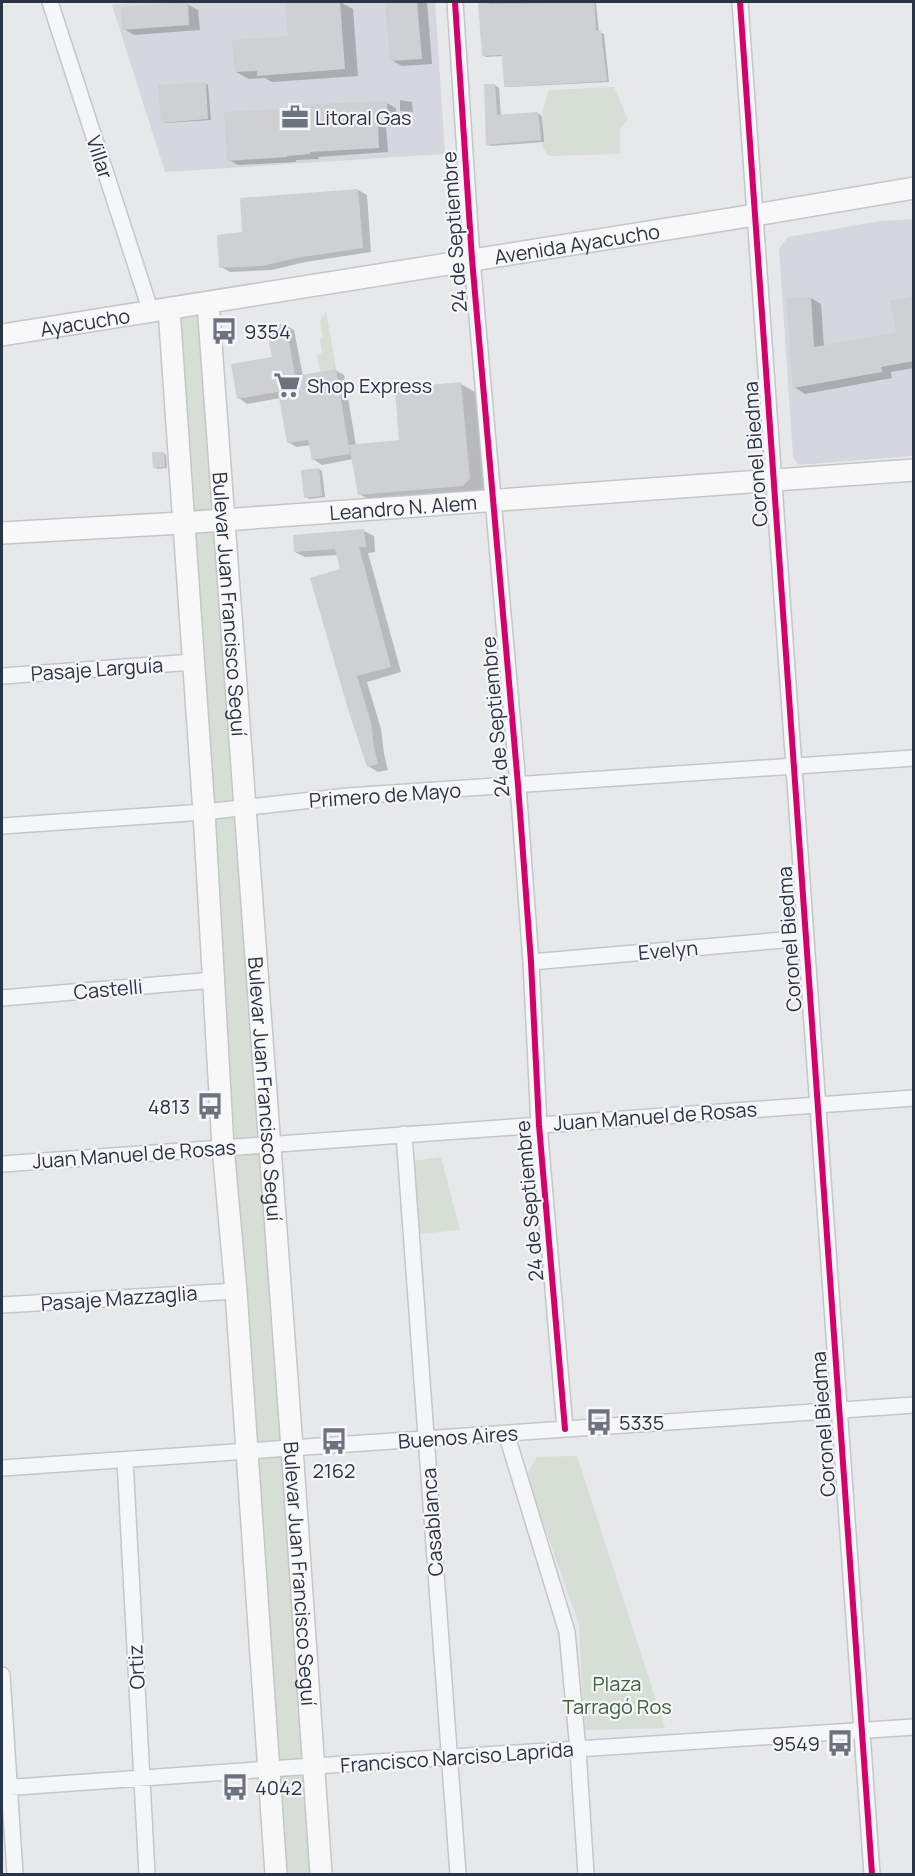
<svg xmlns="http://www.w3.org/2000/svg" width="915" height="1876" viewBox="0 0 915 1876" font-family="Manrope,sans-serif">
<style>
.built{fill:#d4d7dd}
.green{fill:#d6ded6}
.shadow{fill:#0003}
.building{fill:#ced0d3}
.lines{fill:none;stroke-linecap:round;stroke-linejoin:round}
.street-casing{stroke:#c4c6c8;stroke-width:18}
.secondary-casing{stroke:#c4c6c8;stroke-width:24}
.street{stroke:#f5f6f7;stroke-width:15}
.secondary{stroke:#f8f8f8;stroke-width:21}
.cycleway-casing{stroke:#f4f6f9;stroke-width:10}
.cycleway{stroke:#d6006c;stroke-width:6}
.labels{text-anchor:middle;dominant-baseline:central;stroke-width:4.5;stroke-linejoin:round;paint-order:stroke}
.poi-label{font-size:20px;fill:#2b3445;stroke:#f4f6f9;text-anchor:start}
.street-label{font-size:20px;fill:#2b3445;stroke:#f4f6f9}
.park-label{font-size:20px;fill:#3f6138;stroke:#f4f6f9}
</style>
<rect width="100%" height="100%" fill="#e6e8ea"/>
<!-- built -->
<path class="built" d="M140,2H435L445,154L165,172L112,5Z
M913,219V456L798,465L793,456L779,249L788,237L881,221Z"/>
<!-- green -->
<path class="green" d="M614,87L628,120L620,128V154L549,156L542,147L543,109L549,90Z
M208,303L321,1874H276L169,309Z
M326,311L336,369L320,371L317,354L322,353L320,339L323,338L320,322Z
M441,1157L460,1230L418,1234L412,1161Z
M577,1456L665,1728L584,1730L579,1624L526,1475L537,1457Z"/>
<!-- shadow -->
<path class="shadow" d="M297,2H340L353,9L358,76L272,82L265,78L249,79L236,72L289,37Z
M386,2H427L432,64L402,66L391,60Z
M479,2H596L599,32L604,34L609,82L509,87L506,86L503,56L486,57L483,55Z
M187,4L198,10L200,30L134,35L124,29Z
M205,83L208,85L211,120L165,123L162,122Z
M495,85L499,88L501,116L538,113L542,116L544,142L491,146L487,144Z
M400,100L412,102L413,112L400,111Z
M387,103L396,108L397,126H386L388,152L318,157L319,159L296,160V162L238,165L229,160L298,110Z
M358,190L367,195L371,252L305,262L272,270L230,272L221,267L243,233L241,199Z
M811,298L821,304L824,347L897,333L914,298V368L891,372L892,378L805,394L794,387Z
M285,325L294,330L303,376L335,370L344,375L356,445L401,442L461,384L475,392L484,487L478,494L374,502L359,494L353,459L322,465L313,459L311,445L297,447L288,442L280,398L247,404L239,398L273,358Z
M164,453L166,455L167,468L157,469L154,467Z
M319,469L322,471L325,497L309,499L306,497Z
M364,531L374,536L375,552L368,553L401,672L367,682L381,729L384,754L388,770L378,772L368,766L342,570L338,555L305,557L295,552Z"/>
<!-- building -->
<path class="building" d="M188,2L189,25L122,30L121,7Z
M296,2H340L345,69L257,76V71L235,72L232,40L288,36L285,3Z
M385,2H417L422,59L390,61Z
M478,2H489V4L594,2L596,31H601L607,81L504,87L502,55L482,56Z
M206,82L208,119L161,123L158,85Z
M484,84H495L497,115L538,112L541,140L486,145Z
M387,101L388,121L378,122L379,148L310,152V154L287,156V157L227,161L224,112L296,108V106L317,104Z
M358,189L363,248L296,258L262,266L219,268L217,235L242,232L240,198Z
M914,296V361L881,367L882,372L793,388L786,298L811,297L814,347L896,332L890,301Z
M286,323L295,376L336,369L350,454L312,460L308,440L287,443L278,392L237,399L231,364L272,357L266,327Z
M461,382L470,478L463,486L358,495L349,445L399,440L395,388Z
M152,452H164L165,467L153,468Z
M319,468L322,496L304,498L301,470Z
M364,529L366,547H359L391,667L357,676L371,722L374,747L378,764L367,767L348,709L310,578L340,569L335,549L294,552L293,535Z"/>
<g class="lines">
<defs>
<path id="street" d="M50,2L151,312
M455,2L472,259L518,785L531,962L539,1125L565,1429
M740,2L872,1874
M2,676L193,662
M2,826L204,812L348,796L914,758
M531,962L806,938
M2,998L214,980
M404,1134L458,1874
M2,1164L914,1098
M2,1305L236,1291
M506,1433L567,1632L578,1750L586,1874
M125,1460L147,1874
M2,1468L914,1405
M2,1675L15,1874
M2,1788L269,1769L914,1727"/>
<g id="secondary">
<path id="s1" d="M208,303L292,1448L321,1874"/>
<path d="M169,309L204,812L223,1147L236,1291L276,1874"/>
<path id="s2" d="M2,335L755,215L914,188"/>
<path id="s3" d="M2,533L182,523L914,470"/>
</g>
</defs>
<!-- street casing -->
<use href="#street" class="street-casing"/>
<!-- secondary casing -->
<use href="#secondary" class="secondary-casing"/>
<!-- street -->
<use href="#street" class="street"/>
<!-- secondary -->
<use href="#secondary" class="secondary"/>
<defs>
<path id="cycleway" d="M455,2L472,259L518,785L531,962L539,1125L565,1429
M740,2L872,1874"/>
</defs>
<!-- cycleway casing -->
<use href="#cycleway" class="cycleway-casing"/>
<!-- cycleway -->
<use href="#cycleway" class="cycleway"/>
</g>
<!-- icons -->
<defs>
<symbol id="office-bare" viewBox="-9 -9 18 18"><path d="M-6-3h4V-5.5h4V-3h4V5H-6ZM-1-4.5V-3h2v-1.5ZM-6 0V1H6V0Z" fill="#6c737f" stroke="#f4f6f9" stroke-width="2.5" paint-order="stroke"/></symbol>
<symbol id="bus-bare" viewBox="-9 -9 18 18"><path d="M-5-6H5V4H4V6H2V4H-2V6H-4V4H-5ZM-3.5-4V0h7V-4ZM-3.5 1.2v1.5H-2V1.2ZM2 1.2v1.5H3.5V1.2Z" fill="#6c737f" stroke="#f4f6f9" stroke-width="2.5" paint-order="stroke"/></symbol>
<symbol id="supermarket-bare" viewBox="-9 -9 18 18"><path d="M-6-5.5h2.5l.6 2H6L4.5 2H-2.5L-4.4-4H-6ZM-1.5 3.2a1.3 1.3 0 1 0 .1 0ZM3 3.2a1.3 1.3 0 1 0 .1 0Z" fill="#6c737f" stroke="#f4f6f9" stroke-width="2.5" paint-order="stroke"/></symbol>
</defs>
<g fill-rule="evenodd">
<use href="#office-bare" x="276" y="98" width="38" height="38"/>
<use href="#bus-bare" x="205" y="312" width="38" height="38"/>
<use href="#supermarket-bare" x="268" y="366" width="38" height="38"/>
<use href="#bus-bare" x="191" y="1087" width="38" height="38"/>
<use href="#bus-bare" x="580" y="1403" width="38" height="38"/>
<use href="#bus-bare" x="315" y="1422" width="38" height="38"/>
<use href="#bus-bare" x="821" y="1724" width="38" height="38"/>
<use href="#bus-bare" x="216" y="1768" width="38" height="38"/>
</g>
<g class="labels">
<!-- poi labels -->
<g class="poi-label">
<text x="315" y="117">Litoral Gas</text>
<text x="244" y="331">9354</text>
<text x="307" y="385">Shop Express</text>
<text x="190" y="1106" text-anchor="end">4813</text>
<text x="619" y="1422">5335</text>
<text x="334" y="1470" text-anchor="middle">2162</text>
<text x="820" y="1743" text-anchor="end">9549</text>
<text x="255" y="1787">4042</text>
</g>
<!-- street labels -->
<g class="street-label">
<text transform="translate(100 157) rotate(72)">Villar</text>
<text transform="translate(454 232) rotate(-94)">24 de Septiembre</text>
<text stroke="none"><textPath href="#s2" startOffset="582">Avenida Ayacucho</textPath></text>
<text stroke="none"><textPath href="#s2" startOffset="84">Ayacucho</textPath></text>
<text transform="translate(755 454) rotate(-94)">Coronel Biedma</text>
<text stroke="none"><textPath href="#s3" startOffset="402">Leandro N. Alem</textPath></text>
<text stroke="none"><textPath href="#s1" startOffset="302">Bulevar Juan Francisco Seguí</textPath></text>
<text transform="translate(97 669) rotate(-4)">Pasaje Larguía</text>
<text transform="translate(495 717) rotate(-95)">24 de Septiembre</text>
<text transform="translate(385 795) rotate(-4)">Primero de Mayo</text>
<text transform="translate(789 939) rotate(-94)">Coronel Biedma</text>
<text transform="translate(668 950) rotate(-5)">Evelyn</text>
<text transform="translate(108 989) rotate(-5)">Castelli</text>
<text stroke="none"><textPath href="#s1" startOffset="788">Bulevar Juan Francisco Seguí</textPath></text>
<text transform="translate(655 1116) rotate(-4)">Juan Manuel de Rosas</text>
<text transform="translate(134 1154) rotate(-4)">Juan Manuel de Rosas</text>
<text transform="translate(529 1201) rotate(-95)">24 de Septiembre</text>
<text transform="translate(119 1298) rotate(-4)">Pasaje Mazzaglia</text>
<text transform="translate(823 1424) rotate(-94)">Coronel Biedma</text>
<text transform="translate(458 1437) rotate(-4)">Buenos Aires</text>
<text transform="translate(432 1522) rotate(-94)">Casablanca</text>
<text stroke="none"><textPath href="#s1" startOffset="1274">Bulevar Juan Francisco Seguí</textPath></text>
<text transform="translate(136 1667) rotate(-93)">Ortiz</text>
<text transform="translate(457 1757) rotate(-4)">Francisco Narciso Laprida</text>
</g>
<!-- park labels -->
<g class="park-label">
<text x="617" y="1683">Plaza<tspan x="617" dy="23">Tarragó Ros</tspan></text>
</g>
</g>
<!-- border -->
<rect width="915" height="1876" fill="none" stroke="#2b3445" stroke-width="6"/>
</svg>
